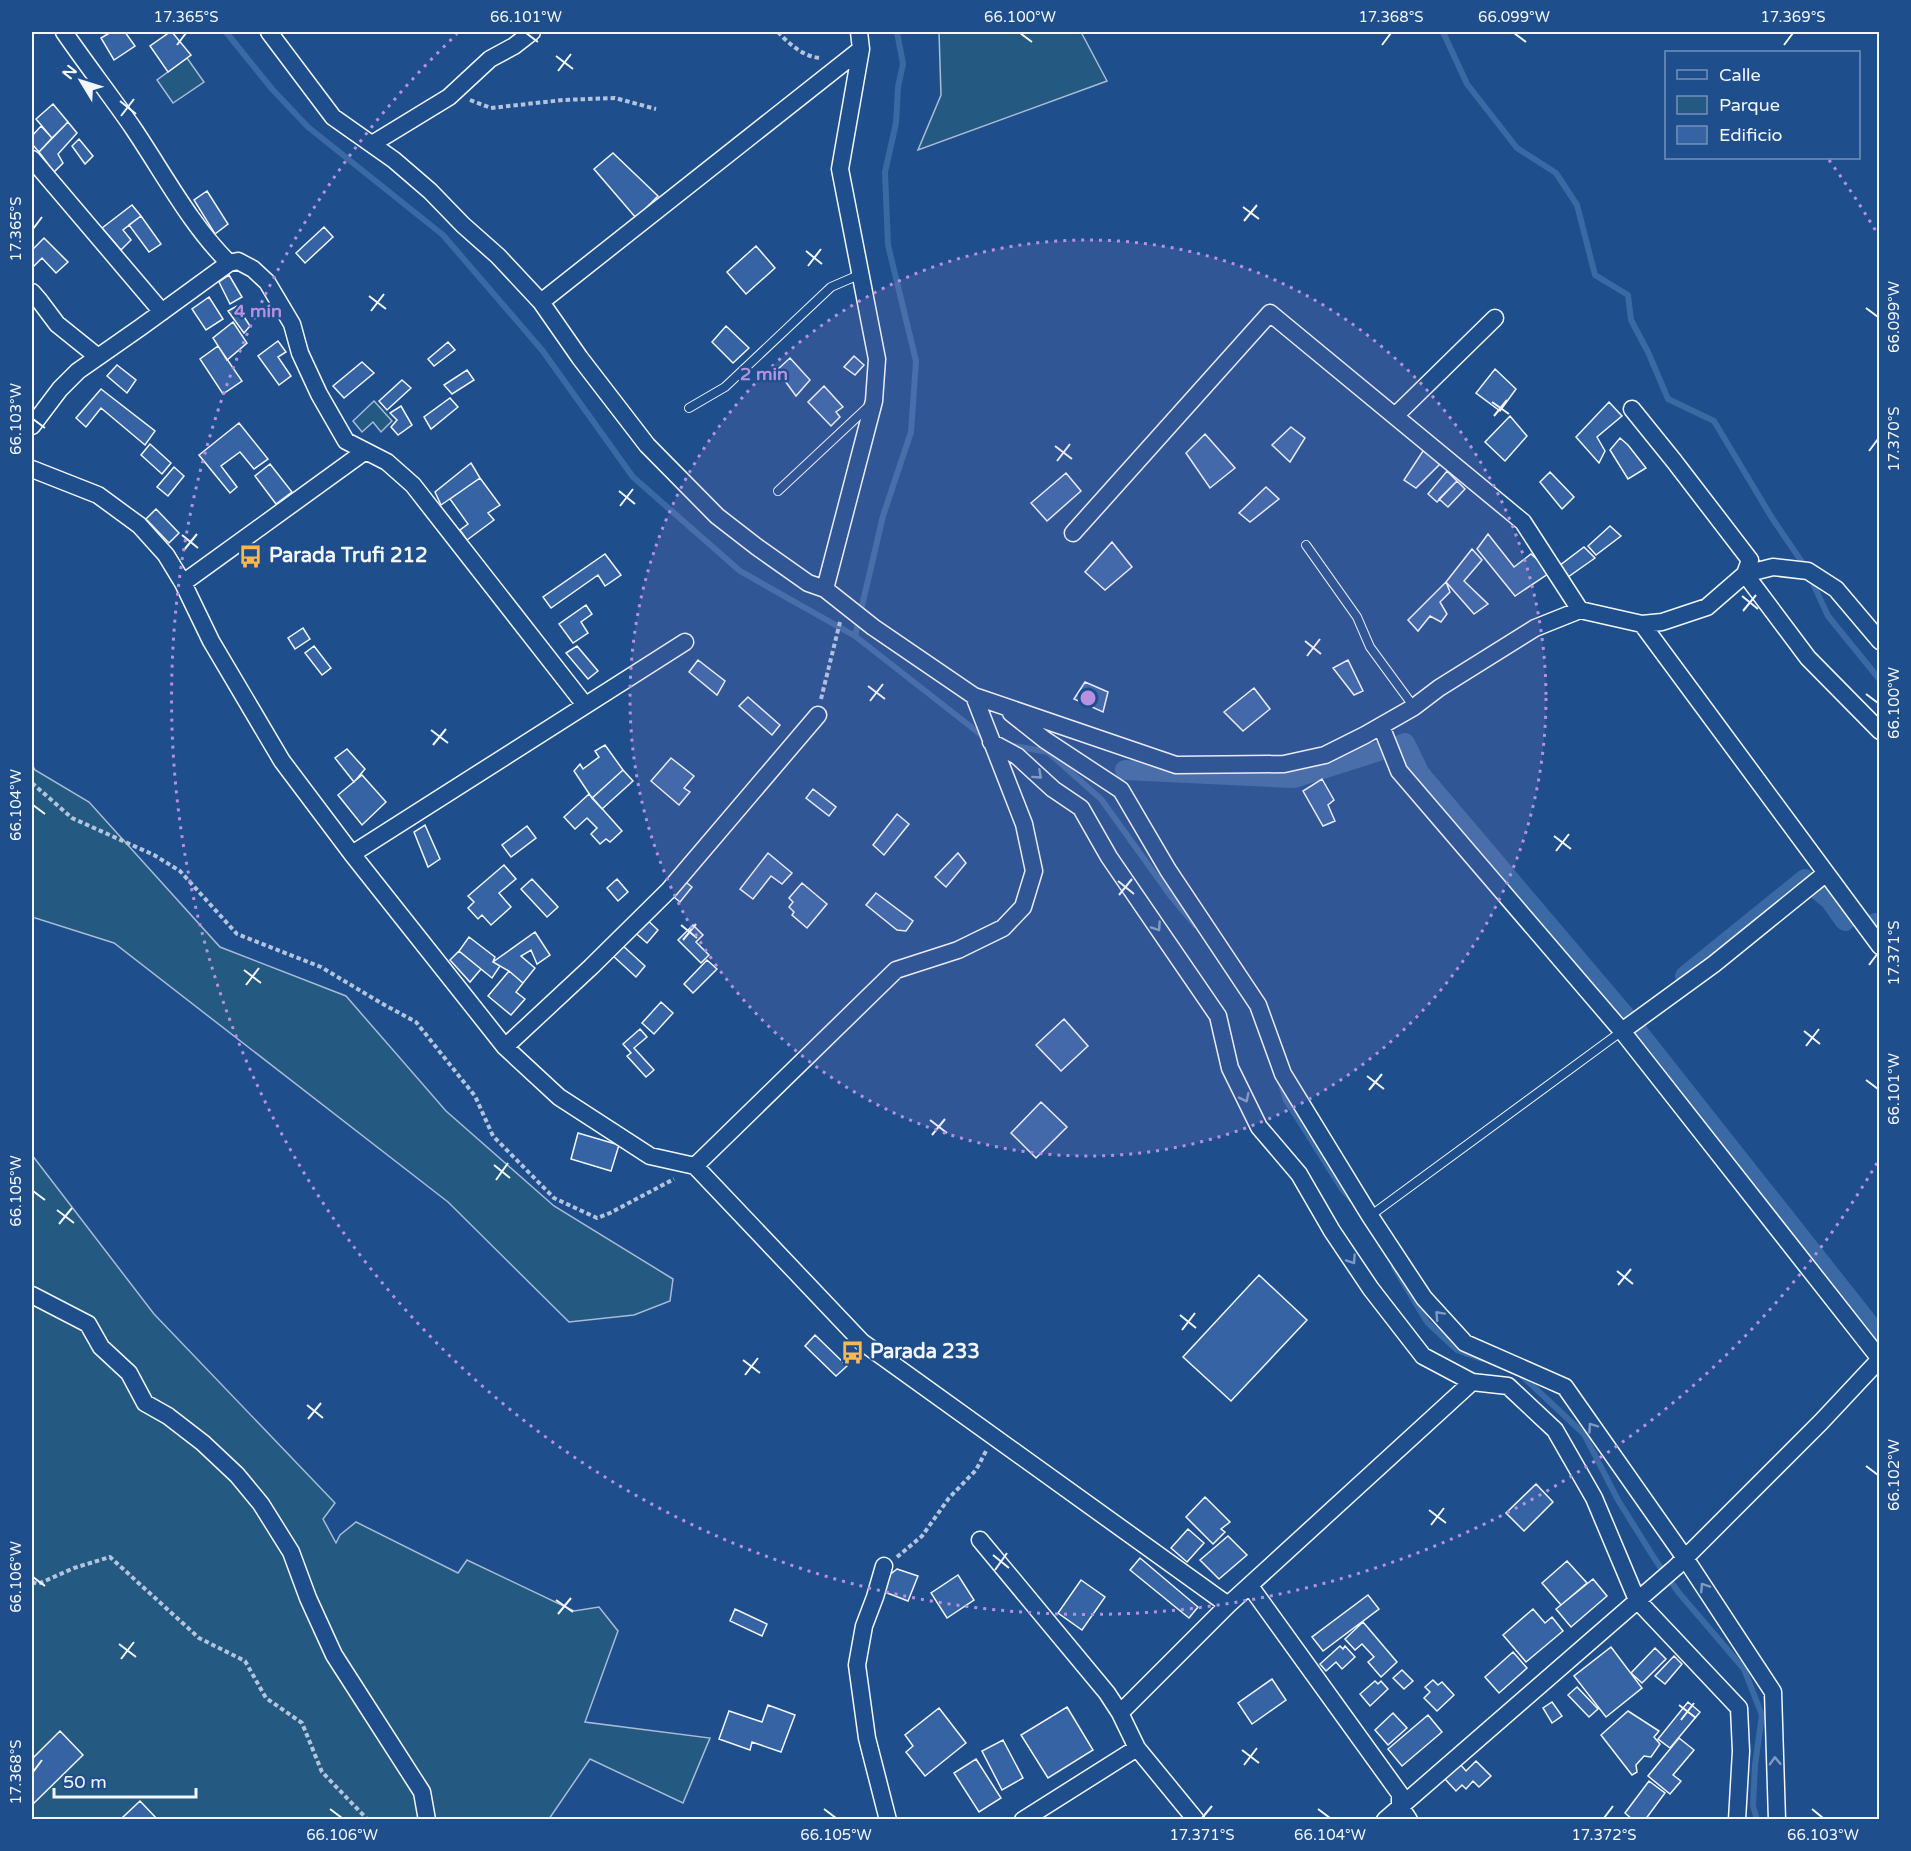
<svg xmlns="http://www.w3.org/2000/svg" width="1911" height="1851" viewBox="0 0 1911 1851" font-family="'Varela Round',sans-serif">
<style>
.green{fill:#245a82;stroke:#a8bbd7;stroke-width:1.5}
.lines{fill:none;stroke-linecap:round;stroke-linejoin:round}
.stream{stroke:#3b69a3;stroke-width:6}
.canal{stroke:#3b69a3;stroke-width:20}
.building{fill:#3563a3;stroke:#f2f6ff;stroke-width:1.5}
.service-casing{stroke:#f2f6ff;stroke-width:10}
.minor-casing{stroke:#f2f6ff;stroke-width:19}
.path{stroke:#b3c4dc;stroke-width:4;stroke-dasharray:4.5 3;stroke-linecap:butt}
.service{stroke:#1f4e8c;stroke-width:8}
.minor{stroke:#1f4e8c;stroke-width:16}
.oneway{stroke:#7e9ac0}
.ticks{fill:none;stroke:#f2f6ff;stroke-width:2}
.ring{fill:none;stroke:#b691df;stroke-width:3;stroke-dasharray:3 6}
.labels{text-anchor:middle;dominant-baseline:central;stroke-width:4.5;stroke-linejoin:round;paint-order:stroke}
.poi-label{font-size:20px;font-weight:bold;fill:#f2f6ff;stroke:#1f4e8c;text-anchor:start}
.centre{fill:#b691df;stroke:#1f4e8c;stroke-width:3}
.ring-label{font-size:18px;text-anchor:middle;font-weight:bold;fill:#b691df;stroke:#1f4e8c;stroke-width:4.5;stroke-linejoin:round;paint-order:stroke}
.neatline{fill:none;stroke:#f2f6ff;stroke-width:2}
.ticks-label{font-size:15px;text-anchor:middle;fill:#f2f6ff}
</style>
<rect width="100%" height="100%" fill="#1f4e8c"/>
<!-- green -->
<path class="green" d="M939,32H1081L1107,81L918,150L941,95Z
M187,58L204,82L173,103L157,80Z
M374,401L392,421L381,432L373,422L362,432L353,421Z
M32,764L35,770L89,802L220,947L346,996L446,1111L554,1206L673,1279L670,1301L634,1315L569,1322L448,1202L114,943L32,917Z
M32,1155L154,1314L335,1503L323,1519L336,1543L340,1535L356,1522L458,1573L467,1560L574,1611L599,1607L618,1631L585,1722L710,1738L683,1803L590,1759L549,1819H32Z"/>
<g class="lines">
<!-- stream -->
<path class="stream" d="M226,32L272,89L308,127L443,235L542,350L633,477L740,571L855,636
M897,32L903,64L898,87L896,123L885,172L888,245L916,361L911,432L883,516L855,636L984,737
M1443,32L1467,84L1517,148L1556,173L1577,205L1595,275L1628,295L1631,320L1648,352L1668,399L1714,421L1772,518L1806,568
M1810,577L1828,616L1880,680
M1008,745L1048,752L1101,799L1170,895L1195,925
M1281,1084L1286,1100L1342,1189L1352,1200
M1394,1267L1427,1322L1457,1350L1482,1359
M1519,1373L1584,1434L1618,1500L1656,1561L1679,1593L1744,1669L1762,1715L1755,1765L1753,1806L1757,1820"/>
<!-- canal -->
<path class="canal" d="M1400,745L1405,743L1420,774L1627,1018L1880,1338
M1125,770L1294,778L1379,751
M1875,923L1880,928
M1685,976L1805,879L1830,900L1845,921"/>
</g>
<!-- building -->
<path class="building" d="M111,32H125L135,46L114,60L101,38Z
M170,32H172L191,55L168,72L150,46Z
M53,104L68,122L52,138L36,119Z
M68,122L77,133L58,154L63,163L54,172L39,152Z
M41,126L52,138L39,152L32,144V136Z
M79,139L93,156L85,164L72,146Z
M613,153L658,196L636,218L594,169Z
M207,191L228,224L215,234L194,200Z
M132,205L141,216L123,230L131,240L121,250L102,228Z
M141,216L161,244L149,252L129,225Z
M324,227L333,237L305,263L296,253Z
M44,238L68,262L56,273L42,258L34,266L32,264V250Z
M756,246L775,268L746,294L727,272Z
M229,275L242,297L230,304L219,282Z
M209,297L223,319L206,330L192,309Z
M237,306L250,326L244,333L228,311Z
M233,322L247,343L227,360L213,338Z
M726,326L749,348L733,363L712,342Z
M278,341L286,352L278,357L291,376L279,385L258,356Z
M448,342L455,350L434,366L428,359Z
M218,346L242,381L223,394L200,359Z
M854,356L864,365L855,375L844,367Z
M790,358L810,380L796,396L777,370Z
M362,362L374,373L344,398L333,386Z
M117,365L136,380L127,393L107,376Z
M1495,369L1516,389L1500,411L1476,393Z
M467,370L474,380L452,394L444,385Z
M402,380L411,388L387,410L379,401Z
M824,386L843,407L836,412L840,417L831,426L808,402Z
M101,389L155,431L145,445L101,408L86,427L76,418Z
M450,398L458,407L431,429L424,417Z
M1609,402L1622,416L1597,437L1605,451L1599,463L1576,437Z
M401,406L412,425L398,435L391,427L397,420L390,413Z
M1510,416L1527,436L1505,461L1485,442Z
M239,423L268,459L254,469L240,452L221,466L237,487L230,493L199,455Z
M1291,427L1305,438L1290,462L1272,445Z
M1205,434L1235,468L1210,488L1186,453Z
M1620,438L1628,445L1646,468L1628,479L1610,450Z
M150,444L171,463L162,474L141,455Z
M1423,451L1441,463L1416,488L1404,480Z
M471,463L480,478L441,505L435,492Z
M270,464L292,492L276,504L255,476Z
M174,467L184,476L168,496L157,487Z
M1447,471L1457,481L1437,502L1428,494Z
M1550,472L1574,497L1562,509L1540,482Z
M1066,473L1081,491L1047,521L1031,503Z
M480,478L500,505L488,513L494,520L467,540L460,530L468,524L450,499Z
M1457,481L1465,489L1448,507L1439,499Z
M1266,487L1279,499L1250,522L1239,513Z
M156,509L179,533L169,543L146,519Z
M1610,526L1621,536L1596,555L1588,546Z
M1488,534L1514,567L1531,554L1551,572L1515,596L1477,549Z
M1112,542L1132,567L1105,590L1085,572Z
M1584,547L1595,558L1568,577L1559,566Z
M1472,549L1482,560L1464,581L1488,604L1474,614L1446,582Z
M605,554L621,575L605,586L598,575L551,608L543,597Z
M1446,582L1450,592L1440,602L1447,614L1441,622L1430,616L1418,631L1408,620Z
M586,605L592,614L581,622L588,633L573,643L559,624Z
M303,628L310,639L295,649L288,638Z
M314,646L331,668L322,675L305,653Z
M577,646L598,671L588,679L566,653Z
M698,660L725,681L717,695L689,672Z
M1348,660L1363,691L1354,695L1333,668Z
M1085,682L1108,692L1103,712L1074,699Z
M1254,688L1270,709L1243,731L1224,712Z
M748,697L780,725L772,735L739,706Z
M605,745L623,770L592,798L574,771L580,764L583,769L599,757L595,751Z
M347,749L365,769L354,782L335,758Z
M671,758L694,776L684,788L690,792L679,805L651,781Z
M623,770L633,781L602,809L592,798Z
M362,775L386,802L362,825L338,795Z
M1322,779L1334,800L1328,805L1335,821L1323,826L1303,791Z
M813,789L836,807L829,816L806,798Z
M589,794L622,831L610,842L606,839L600,844L591,834L597,828L587,818L575,829L564,817Z
M897,814L909,824L884,855L873,845Z
M425,825L440,859L428,867L414,832Z
M527,826L536,838L511,857L502,845Z
M768,853L792,873L782,884L771,876L753,899L740,889Z
M958,853L966,863L946,887L935,877Z
M504,865L516,879L499,893L511,907L491,925L482,915L478,919L468,908L474,902L468,896Z
M678,876L692,887L680,902L663,888Z
M532,879L558,907L547,917L521,889Z
M617,879L628,892L618,901L607,888Z
M802,883L827,904L807,928L792,915L794,912L789,907L793,902L789,898Z
M876,893L913,921L906,931L897,930L866,905Z
M643,916L658,930L647,943L631,929Z
M693,925L703,935L696,942L709,955L701,963L678,940Z
M535,932L550,955L537,964L531,950L521,956L535,968L523,983L509,971L493,962Z
M469,937L495,957L493,962L500,966L492,978L459,951Z
M621,944L645,966L636,977L611,954Z
M459,951L481,969L470,982L450,960Z
M707,960L717,969L693,993L684,984Z
M509,971L523,983L516,992L525,999L511,1015L488,996Z
M661,1002L673,1013L654,1034L642,1023Z
M1064,1019L1088,1046L1061,1071L1036,1045Z
M640,1029L647,1037L634,1048L654,1070L646,1077L627,1056L631,1053L623,1044Z
M1041,1102L1067,1127L1036,1158L1011,1133Z
M578,1133L619,1145L611,1171L571,1159Z
M1259,1275L1307,1320L1231,1401L1183,1357Z
M815,1335L847,1366L836,1376L805,1346Z
M1536,1484L1553,1502L1524,1531L1506,1513Z
M1205,1497L1230,1522L1221,1529L1225,1532L1213,1544L1186,1517Z
M1188,1529L1204,1543L1187,1562L1171,1548Z
M1228,1536L1247,1555L1219,1579L1200,1560Z
M1140,1558L1198,1607L1189,1618L1130,1570Z
M1567,1561L1587,1583L1561,1605L1542,1583Z
M897,1569L918,1576L908,1601L882,1591L887,1577Z
M958,1575L974,1600L947,1618L931,1593Z
M1593,1579L1607,1596L1571,1627L1556,1609Z
M1081,1580L1105,1597L1082,1630L1058,1613Z
M1368,1595L1379,1609L1323,1651L1312,1637Z
M735,1609L767,1624L762,1636L730,1621Z
M1533,1609L1545,1623L1552,1617L1563,1631L1526,1662L1503,1635Z
M1363,1622L1397,1662L1381,1677L1368,1662L1374,1657L1362,1644L1355,1650L1345,1639Z
M1340,1646L1343,1649L1345,1646L1355,1657L1342,1669L1336,1662L1326,1671L1320,1664Z
M1611,1647L1642,1688L1606,1717L1574,1676Z
M1655,1648L1666,1659L1642,1683L1631,1673Z
M1513,1652L1527,1668L1499,1693L1485,1677Z
M1674,1656L1682,1664L1665,1684L1655,1676Z
M1402,1670L1413,1681L1404,1689L1393,1678Z
M1272,1679L1286,1700L1252,1724L1238,1703Z
M1433,1680L1438,1685L1442,1682L1454,1695L1437,1711L1424,1698L1430,1692L1425,1687Z
M1375,1681L1378,1684L1381,1681L1388,1689L1370,1706L1360,1694Z
M1577,1687L1598,1709L1589,1717L1568,1695Z
M1552,1702L1562,1716L1552,1723L1543,1708Z
M1688,1702L1700,1712L1670,1748L1658,1739Z
M768,1705L795,1715L781,1752L752,1742L750,1750L719,1739L729,1711L762,1722Z
M1067,1707L1093,1750L1048,1778L1021,1735Z
M939,1708L966,1743L925,1776L906,1752L913,1746L905,1735Z
M1628,1711L1659,1731L1654,1737L1660,1744L1651,1757L1644,1756L1636,1765L1637,1772L1632,1775L1601,1735Z
M1393,1713L1407,1728L1388,1745L1375,1730Z
M1428,1715L1442,1732L1402,1766L1388,1749Z
M60,1731L83,1755L32,1805V1759Z
M1679,1738L1694,1750L1673,1775L1681,1781L1670,1794L1648,1776Z
M1003,1740L1023,1778L1002,1790L982,1751Z
M976,1759L1001,1798L979,1812L954,1773Z
M1476,1761L1491,1776L1479,1787L1473,1781L1466,1789L1462,1785L1456,1791L1445,1779L1460,1764L1466,1771Z
M1649,1781L1665,1793L1645,1820H1633L1625,1813Z
M140,1801L158,1820H123L122,1818Z"/>
<g class="lines">
<defs>
<path id="service" d="M689,408L725,387L831,287L861,274
M778,491L870,405
M1306,545L1357,617L1370,647L1414,707
M1370,1216L1622,1031"/>
<path id="minor" d="M64,32C86,64 111,96 133,128C164,174 190,224 229,263
M269,32L333,117L394,160L430,191L463,225L498,256L541,302L580,358L647,445L717,516L757,547L808,583L825,589L873,627L974,696L1176,765L1284,764L1325,755L1365,735L1414,707L1439,688L1535,628L1580,610L1642,624L1662,622L1707,607L1745,574L1773,567L1808,571L1836,589L1880,641
M372,144L449,97L490,59L514,46L532,32
M32,159L162,312
M32,292L39,300L57,324L98,357
M541,302L861,49
M1632,409L1674,461L1750,560L1745,574L1808,658L1880,731
M1395,416L1495,318
M32,426L60,389L78,371L141,327L229,263L238,261L253,269L267,282L292,324L300,353L319,394L346,441L387,462L413,485L585,705
M32,469L98,495L139,525L166,555L183,583L211,641L282,761L352,854L505,1047L559,1097L650,1156L695,1166L862,1342L1228,1605
M1073,533L1270,313L1523,522L1580,610
M183,583L364,452
M825,589L874,401L877,359L840,169L861,49L859,32
M1642,624L1880,946
M1011,713L1045,740L1121,790L1168,870L1258,1005L1283,1074L1370,1216L1424,1298L1465,1343L1565,1387L1685,1558L1773,1692L1777,1820
M1381,726L1399,771L1622,1031L1880,1359
M991,742L1017,756L1053,789L1081,808L1109,857L1218,1016L1230,1068L1259,1127L1299,1174L1332,1231L1371,1289L1423,1356L1472,1382L1508,1386L1555,1430L1594,1498L1637,1600L1739,1708L1741,1751L1737,1820
M352,854L685,642
M1622,1031L1714,964L1825,874
M505,1047L591,967L669,890L818,715
M695,1166L896,970L958,950L1003,928L1023,907L1034,871L1024,824L974,696
M32,1295L88,1324L101,1347L129,1373L145,1403L168,1416L203,1443L237,1475L261,1504L291,1552L308,1598L334,1655L422,1792L427,1820
M980,1540L1107,1693L1120,1713L1137,1748L1196,1820
M884,1566L875,1597L864,1626L857,1665L867,1738L888,1820
M1250,1586L1400,1794V1806L1409,1820
M1120,1713L1228,1605L1472,1382
M1023,1820L1137,1748
M1385,1820L1676,1567L1821,1422L1880,1359"/>
</defs>
<!-- service casing -->
<use href="#service" class="service-casing"/>
<!-- minor casing -->
<use href="#minor" class="minor-casing"/>
<!-- path -->
<path class="path" d="M778,32C789,44 805,58 822,58
M470,100L491,108L563,100L615,98L656,109
M821,699L840,622
M32,783L72,818L154,855L180,871L237,934L321,967L381,1003L416,1022L475,1096L493,1136L554,1198L597,1218L610,1213L674,1179
M897,1557L922,1536L949,1498L976,1470L986,1451
M32,1582L38,1584L74,1568L110,1557L199,1638L245,1661L266,1698L302,1723L322,1772L368,1820"/>
<!-- service -->
<use href="#service" class="service"/>
<!-- minor -->
<use href="#minor" class="minor"/>
</g>
<!-- one-way arrows -->
<defs><path id="oneway-chevron" d="M-2-3.5L2.5 0L-2 3.5" fill="none" stroke-width="1.6" stroke-linecap="round" stroke-linejoin="round" transform="scale(1.5)"/></defs>
<g class="oneway">
<use href="#oneway-chevron" transform="translate(1038 775) rotate(42)"/>
<use href="#oneway-chevron" transform="translate(1157 927) rotate(56)"/>
<use href="#oneway-chevron" transform="translate(1245 1098) rotate(64)"/>
<use href="#oneway-chevron" transform="translate(1352 1260) rotate(56)"/>
<use href="#oneway-chevron" transform="translate(1439 1315) rotate(-133)"/>
<use href="#oneway-chevron" transform="translate(1592 1427) rotate(-125)"/>
<use href="#oneway-chevron" transform="translate(1704 1587) rotate(-123)"/>
<use href="#oneway-chevron" transform="translate(1775 1761) rotate(-92)"/>
</g>
<!-- ticks -->
<path class="ticks" d="M526,33L538,42M1020,33L1032,42M1514,33L1526,42M177,45L186,33M1382,45L1391,33M1784,45L1793,33M556,56L573,69M558,71L571,54M120,101L136,114M121,116L134,99M1243,207L1259,219M1244,221L1257,205M33,229L42,217M806,251L822,264M808,266L821,249M369,296L386,309M1866,308L1878,317M371,311L384,294M1492,402L1509,414M1494,416L1507,400M33,419L45,428M1055,446L1072,459M1869,451L1878,439M1057,461L1070,444M619,491L635,504M620,506L633,489M182,535L198,548M184,550L197,534M1742,596L1758,609M1743,611L1756,595M1305,641L1321,654M1307,656L1320,639M868,686L885,699M1866,694L1878,703M870,701L883,684M431,730L448,743M433,745L446,729M33,805L45,814M1554,836L1571,849M1556,851L1569,834M1118,881L1134,894M1119,895L1132,879M681,925L697,938M683,940L696,924M1869,965L1878,953M244,970L261,983M246,985L259,968M1804,1031L1820,1044M1806,1046L1819,1029M1367,1076L1384,1089M1866,1080L1878,1089M1369,1090L1382,1074M930,1120L947,1133M932,1135L945,1119M494,1165L510,1178M496,1180L508,1163M33,1191L45,1200M57,1210L74,1223M59,1224L72,1208M1617,1271L1633,1284M1618,1285L1631,1269M1180,1315L1196,1328M1182,1330L1195,1313M743,1360L760,1373M745,1375L758,1358M307,1405L323,1418M308,1419L321,1403M1866,1466L1878,1475M1429,1510L1446,1523M1431,1525L1444,1508M993,1555L1009,1568M995,1570L1007,1553M33,1577L45,1586M556,1600L573,1612M558,1614L571,1598M119,1644L136,1657M121,1659L134,1642M1679,1705L1696,1718M1681,1720L1694,1703M1242,1750L1259,1763M1244,1765L1257,1748M33,1772L42,1760M330,1809L342,1818M824,1809L836,1818M1318,1809L1330,1818M1812,1809L1823,1818M1202,1818L1212,1806M1604,1818L1613,1806"/>
<!-- distance rings -->
<circle cx="1088" cy="698" r="458" fill="#b691df" fill-opacity=".12"/>
<g class="ring">
<circle cx="1088" cy="698" r="458"/>
<path d="M1877 1163A916 916 0 1 1 457 34M1829 160A916 916 0 0 1 1877 233"/>
</g>
<!-- icons -->
<defs>
<symbol id="bus-bare" viewBox="-9 -9 18 18"><path d="M-5-6H5V4H4V6H2V4H-2V6H-4V4H-5ZM-3.5-4V0h7V-4ZM-3.5 1.2v1.5H-2V1.2ZM2 1.2v1.5H3.5V1.2Z" fill="#ffb74d" stroke="#1f4e8c" stroke-width="2.5" paint-order="stroke"/></symbol>
</defs>
<g fill-rule="evenodd">
<use href="#bus-bare" x="234" y="540" width="33" height="33"/>
<use href="#bus-bare" x="836" y="1336" width="33" height="33"/>
</g>
<g class="labels">
<!-- poi labels -->
<g class="poi-label">
<text x="269" y="556">Parada Trufi 212</text>
<text x="870" y="1352">Parada 233</text>
</g>
</g>
<circle cx="1088" cy="698" r="9" class="centre"/>
<g class="ring-label">
<text x="258" y="317">4 min</text>
<text x="764" y="380">2 min</text>
</g>
<!-- border -->
<rect width="1911" height="1851" fill="none" stroke="#1f4e8c" stroke-width="66"/>
<!-- legend -->
<rect x="1665" y="51" width="195" height="108" fill="#1f4e8c" stroke="#7391ba" stroke-width="1.5"/>
<rect x="1677" y="70" width="30" height="9" fill="#1f4e8c" stroke="#7391ba" stroke-width="1.5"/>
<text x="1719" y="81" font-size="18" fill="#f2f6ff">Calle</text>
<rect x="1677" y="96" width="30" height="18" fill="#245a82" stroke="#7391ba" stroke-width="1.5"/>
<text x="1719" y="111" font-size="18" fill="#f2f6ff">Parque</text>
<rect x="1677" y="126" width="30" height="18" fill="#3563a3" stroke="#7391ba" stroke-width="1.5"/>
<text x="1719" y="141" font-size="18" fill="#f2f6ff">Edificio</text>
<!-- north arrow -->
<g transform="translate(81 81) rotate(308)" stroke="#1f4e8c" stroke-width="4.5" paint-order="stroke">
<path d="M0-4.5L10 22L0 15L-10 22Z" fill="#f2f6ff"/>
<text y="-9" font-size="16" font-weight="bold" text-anchor="middle" fill="#f2f6ff">N</text>
</g>
<!-- scale -->
<path d="M54 1788v9h142v-9" fill="none" stroke="#f2f6ff" stroke-width="3"/>
<text x="63" y="1788" font-size="18" fill="#f2f6ff" stroke="#1f4e8c" stroke-width="4.5" paint-order="stroke">50 m</text>
<rect x="33" y="33" width="1845" height="1785" class="neatline"/>
<g class="ticks-label">
<text x="186" y="22">17.365°S</text>
<text x="526" y="22">66.101°W</text>
<text x="1020" y="22">66.100°W</text>
<text x="1391" y="22">17.368°S</text>
<text x="1514" y="22">66.099°W</text>
<text x="1793" y="22">17.369°S</text>
<text transform="translate(16 229) rotate(-90)" y="5">17.365°S</text>
<text transform="translate(1894 317) rotate(-90)" y="5">66.099°W</text>
<text transform="translate(16 419) rotate(-90)" y="5">66.103°W</text>
<text transform="translate(1894 439) rotate(-90)" y="5">17.370°S</text>
<text transform="translate(1894 703) rotate(-90)" y="5">66.100°W</text>
<text transform="translate(16 805) rotate(-90)" y="5">66.104°W</text>
<text transform="translate(1894 953) rotate(-90)" y="5">17.371°S</text>
<text transform="translate(1894 1089) rotate(-90)" y="5">66.101°W</text>
<text transform="translate(16 1191) rotate(-90)" y="5">66.105°W</text>
<text transform="translate(1894 1475) rotate(-90)" y="5">66.102°W</text>
<text transform="translate(16 1577) rotate(-90)" y="5">66.106°W</text>
<text transform="translate(16 1772) rotate(-90)" y="5">17.368°S</text>
<text x="342" y="1840">66.106°W</text>
<text x="836" y="1840">66.105°W</text>
<text x="1202" y="1840">17.371°S</text>
<text x="1330" y="1840">66.104°W</text>
<text x="1604" y="1840">17.372°S</text>
<text x="1823" y="1840">66.103°W</text>
</g>
</svg>
